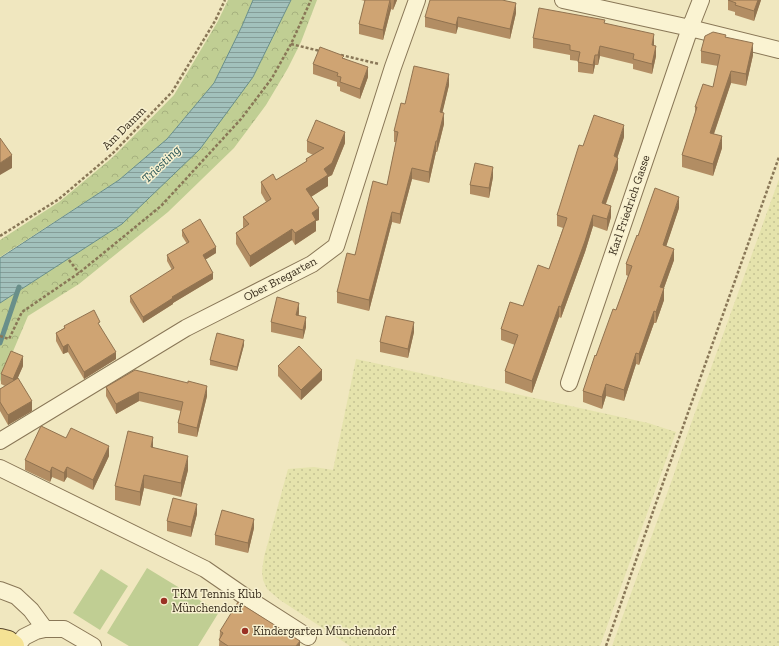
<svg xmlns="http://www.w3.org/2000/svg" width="779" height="646" viewBox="0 0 779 646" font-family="'Zilla Slab',serif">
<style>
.farmland{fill:url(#farmland-dots)}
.forest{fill:url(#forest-crowns)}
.park{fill:#c0ce93}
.water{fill:url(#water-rules);stroke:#698f8a}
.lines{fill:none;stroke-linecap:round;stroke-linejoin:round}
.stream{stroke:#698f8a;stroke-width:5}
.street-casing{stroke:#897757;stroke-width:18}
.primary-casing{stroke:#56442b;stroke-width:24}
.path{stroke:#897757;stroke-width:2.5;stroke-dasharray:3 2;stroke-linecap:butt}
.street{stroke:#faf3d2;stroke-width:16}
.primary{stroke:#f5e294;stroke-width:22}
.wall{fill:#b28d63}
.shaded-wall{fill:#917350}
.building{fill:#cfa473;stroke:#917350}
.poi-dot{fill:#9a3124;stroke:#f7f0cf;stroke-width:1.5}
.labels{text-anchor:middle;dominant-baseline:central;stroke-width:3;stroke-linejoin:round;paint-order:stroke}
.street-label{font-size:12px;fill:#382d1c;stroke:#f7f0cf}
.poi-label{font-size:12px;fill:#382d1c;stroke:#f7f0cf;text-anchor:start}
.water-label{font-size:13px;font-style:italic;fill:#2a5658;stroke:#f7f0cf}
</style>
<defs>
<pattern id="farmland-dots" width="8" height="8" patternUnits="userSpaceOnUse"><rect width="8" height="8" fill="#e5e3ac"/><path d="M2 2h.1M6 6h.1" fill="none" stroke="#c5c393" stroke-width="1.8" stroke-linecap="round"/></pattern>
<pattern id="forest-crowns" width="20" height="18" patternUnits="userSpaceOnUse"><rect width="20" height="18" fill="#c0ce93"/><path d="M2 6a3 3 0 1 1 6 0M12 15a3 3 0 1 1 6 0" fill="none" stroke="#a6b17e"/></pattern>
<pattern id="water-rules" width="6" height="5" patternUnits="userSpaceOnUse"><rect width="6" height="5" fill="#a2c1bc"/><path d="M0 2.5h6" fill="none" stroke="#859d98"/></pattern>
</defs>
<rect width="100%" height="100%" fill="#f0e7bf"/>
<!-- farmland -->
<path class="farmland" d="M779,179V646H612L673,477L687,435Z
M356,359L648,423L676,432L600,646H350L280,600L267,589L263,580L262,571L264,557L288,469L314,467L333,470Z"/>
<!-- forest -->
<path class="forest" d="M228,0H253L242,26L214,83L167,139L119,180L0,257V240L59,202L113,157L174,95L218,21Z
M291,0H317L301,42L288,68L266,105L234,148L168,212L79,284L28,316L0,382V303L122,224L253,77Z"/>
<!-- park -->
<path class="park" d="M147,568L219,612L198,646H129L107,633Z
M101,569L128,586L100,630L73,613Z"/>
<!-- water -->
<path class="water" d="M253,0H291L253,77L200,149L122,224L0,303V258L119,180L167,139L214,83L242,26Z"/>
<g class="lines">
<!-- stream -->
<path class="stream" d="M0,343L19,287"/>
<defs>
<path id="street" d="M563,0L690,28L779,50
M569,383L690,28L701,0
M0,441L186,328L312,264L336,246L393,67L417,0
M0,468L205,569L247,598L308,637
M0,590L16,596L31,610L45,629
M17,646L24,637L36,631L45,629H64L93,646"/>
<path id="primary" d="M0,640L8,642L13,646"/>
</defs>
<!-- street casing -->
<use href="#street" class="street-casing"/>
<!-- primary casing -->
<use href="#primary" class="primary-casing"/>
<!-- path -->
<path class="path" d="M291,44L320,51
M341,55L379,64
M0,236L59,199L113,153L172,92L215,21L225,0
M69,260L79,273
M0,336L9,339L22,312L79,273L161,206L241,119L272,78L291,44L311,0
M606,646L663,483L779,157"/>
<!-- street -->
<use href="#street" class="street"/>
<!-- primary -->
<use href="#primary" class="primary"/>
</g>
<!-- wall -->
<path class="wall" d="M361,0H397L393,10L391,9L383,40L359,34V24L365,1Z
M728,0H761L754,21L735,15V12L728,10Z
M516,13L510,39L458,27L456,34L425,27V17Z
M605,23L654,44V46L656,56L652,74L633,69V64L600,56L598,65H595L593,74L578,72V61L570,60V55L533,48V38Z
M726,37L753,55L746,86L731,83L714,134L722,148L713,176L682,167V155L695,113V107L713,87L718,66L701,63V51Z
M344,58L368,77L360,99L340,91V87L337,86V82L313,74V64Z
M449,85L442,113L444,124L437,152H436L429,183L412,179L400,224L392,222L369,311L337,303V292L387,185L396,142H394V131L405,104Z
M624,137L617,158L618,169L606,204L611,217L607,231L593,226L585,252L561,318L559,317L532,393L505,383V371L515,345L501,340V329L523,306L549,269L563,228L557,226V215L583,146Z
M307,141L345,143L332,175L328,177V186L311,197L319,220L316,221V231L295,245L292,240L250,267L236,244V233L243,228V217L266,202L261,193V182L276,180L306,162V159L313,155L307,152Z
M493,177L489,198L470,194V185Z
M679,208L666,246L674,260L664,288V300L656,323H654L639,365L636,364L624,401L606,396L602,409L583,402V391L596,356L616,310L628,276L626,275V264L638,236Z
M182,230L216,253L205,260L213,279L173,303V304L143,323L130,302V296L172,270L167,261V255L187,244L182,236Z
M299,312V315L306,327L303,339L271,332V322Z
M64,326H100L116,359L84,379L68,352L63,354L56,341V333L64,328Z
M414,332L408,358L380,352V342Z
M244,345L237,371L210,365V360Z
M23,366L17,379L32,411L8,425L0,411V389L5,386L1,384V374Z
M278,366L322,380L301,400L278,376Z
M106,387L207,396L197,437L178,433V423L181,411L139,401L116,414L106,396Z
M66,438L109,456L93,490L67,477L64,482L52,477L50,482L25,470V460Z
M153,448L188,470L181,497L144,488L140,506L115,500V486Z
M197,514L191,537L167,531V521Z
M254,528L248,553L215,545V535Z
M220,631L300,646H219Z"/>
<!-- shaded-wall -->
<path class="shaded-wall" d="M391,0V9L383,40V30Z
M394,0H397L393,10Z
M758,0H761L754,21V11Z
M516,3V13L510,39V29Z
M458,17V27L456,34V25Z
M654,34V44L652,55V45Z
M753,43V55L746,86V74Z
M600,46V56L598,65V55Z
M656,46V56L652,74V64Z
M595,55V65L593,74V65Z
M368,67V77L360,99V89Z
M731,71V83L710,145V133Z
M449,74V85L440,123V112Z
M444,113V124L437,152V141Z
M624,125V137L614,168V156Z
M345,132V143L332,175L328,177V186L306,200V189L324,169Z
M722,136V148L713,176V164Z
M436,141V152L429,183V172Z
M12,155V168L0,175V163Z
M618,158V169L602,214V203Z
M493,167V177L489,198V188Z
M412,168V179L400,224V214Z
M679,197V208L663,256V245Z
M611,206V217L607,231V219Z
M319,208V220L316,221V231L295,245V233L312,213Z
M392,212V222L369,311V300Z
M593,215V226L585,252L561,318V307Z
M292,229V240L250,267V256Z
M216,247V253L203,261V255Z
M674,249V260L660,299V287Z
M213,273V279L173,303V304L143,323V317L172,297Z
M664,288V300L656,323V312Z
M299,303V312L296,324V315Z
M559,306V317L532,393V381Z
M654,311V323L639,365V354Z
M306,317V327L303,339V330Z
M414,322V332L408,358V349Z
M244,340V345L237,371V367Z
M68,344V352L63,354V347Z
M116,352V359L84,379V372Z
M636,353V364L624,401V390Z
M23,356V366L13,389V379Z
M322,370V380L301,400V390Z
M606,384V396L602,409V397Z
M207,386V396L197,437V428Z
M139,392V401L116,414V404Z
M32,401V411L8,425V415Z
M153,437V450L151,447Z
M109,446V456L93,490V480Z
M188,456V470L181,497V483Z
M52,467V477L50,482V472Z
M67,467V477L64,482V473Z
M144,475V488L140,506V492Z
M197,504V514L191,537V527Z
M254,519V528L248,553V543Z
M300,641V646H296Z"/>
<!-- building -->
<path class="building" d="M365,0H390L383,30L359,24Z
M430,0H502L516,3L510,29L458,17L456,25L425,17Z
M728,0H758L754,11L735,5L736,3Z
M539,8L605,20L604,23L654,34L652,45L656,46L652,64L633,59L634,54L600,46L598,55H595L593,65L578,62L580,52L570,50V45L533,38Z
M713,32L726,35L725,37L753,43L746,74L731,71L710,133L722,136L713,164L682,155L697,107H695L703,84L713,87L720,55L701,51L705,36Z
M320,47L344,56L342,58L368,67L360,89L340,82L341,77L337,76L338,73L313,64Z
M414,66L449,74L440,112L444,113L437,141H436L429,172L412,168L400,214L392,212L369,300L337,292L347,253L355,255L373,181L387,185L398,132L394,131L401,103L405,104Z
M594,115L624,125L614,156L618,158L602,203L611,206L607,219L593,215L585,241L561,307L559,306L532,381L505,371L518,335L501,329L510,302L523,306L538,265L549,269L567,218L557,215L579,145L583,146Z
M316,120L345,132L332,163L324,169L328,175L306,189L319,208L312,213L316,220L295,233L292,229L250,256L236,233L249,224L243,217L271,199L261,182L273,174L276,180L307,161L306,159L324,148L307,141Z
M0,138L12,155L0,163Z
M475,163L493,167L489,188L470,185Z
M655,188L679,197L663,245L674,249L660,287L664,288L656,312L654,311L639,354L636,353L624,390L606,384L602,397L583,391L595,355L596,356L613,309L616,310L632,266L626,264L637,235L638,236Z
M200,219L216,247L203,255L213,273L172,297L173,298L143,317L130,296L174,268L167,255L189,242L182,230Z
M277,297L299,303L296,315L306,317L303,330L271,322Z
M94,310L100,322L98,323L116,352L84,372L68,344L63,347L56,333L65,328L64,326Z
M386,316L414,322L408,349L380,342Z
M217,333L244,340L237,367L210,360Z
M299,346L322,370L301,390L278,366Z
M11,351L23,356L13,379L1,374Z
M135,370L188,383V381L207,386L197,428L178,423L183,402L139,392L116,404L106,387Z
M18,378L32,401L8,415L0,402V389Z
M41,426L66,438L71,428L109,446L93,480L67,467L64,473L52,467L50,472L25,460Z
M128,431L153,437L151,447L188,456L181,483L144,475L140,492L115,486Z
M173,498L197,504L191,527L167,521Z
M222,510L254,519L248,543L215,535Z
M238,602L300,641L296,646H228L219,640L223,633L220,631Z"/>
<!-- markers -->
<g class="poi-dot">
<circle cx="164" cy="601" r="4"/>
<circle cx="245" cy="631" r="4"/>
</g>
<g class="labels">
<!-- street labels -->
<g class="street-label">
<text transform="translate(124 128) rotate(-45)">Am Damm</text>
<text transform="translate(629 205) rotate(-71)">Karl Friedrich Gasse</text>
<text transform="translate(280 279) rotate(-28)">Ober Bregarten</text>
</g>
<!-- poi labels -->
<g class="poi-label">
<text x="172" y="594">TKM Tennis Klub<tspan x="172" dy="14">Münchendorf</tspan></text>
<text x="253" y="631">Kindergarten Münchendorf</text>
</g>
<!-- water labels -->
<g class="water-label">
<text transform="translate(161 164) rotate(-44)">Triesting</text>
</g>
</g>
</svg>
